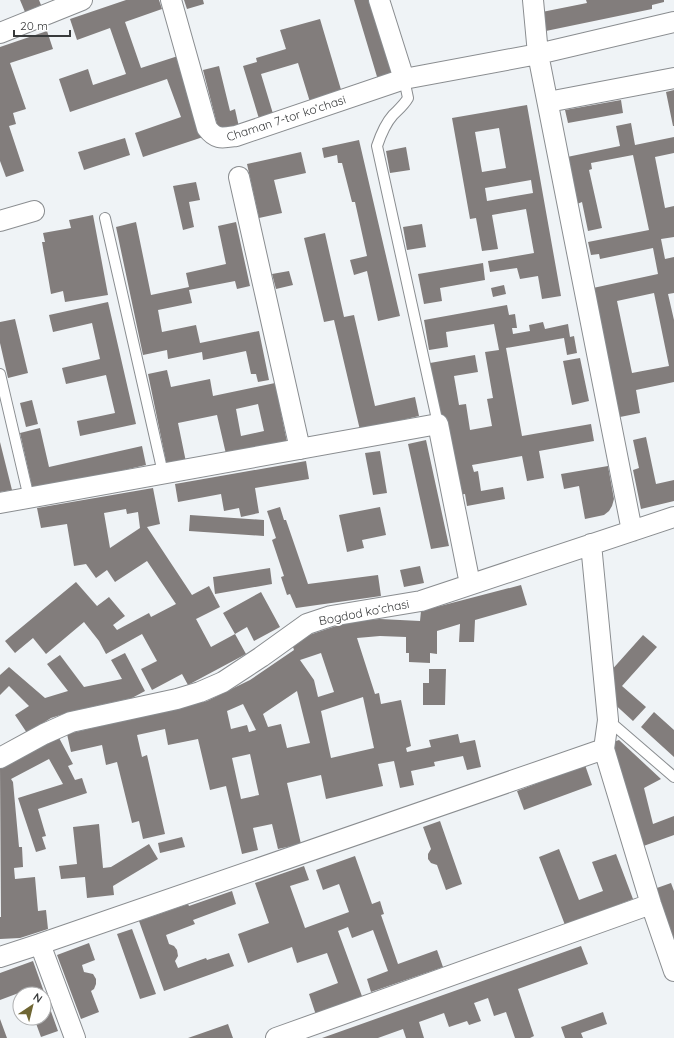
<svg xmlns="http://www.w3.org/2000/svg" width="674" height="1038" viewBox="0 0 674 1038" font-family="Quicksand,sans-serif">
<style>
.building{fill:#827d7c;fill-rule:evenodd}
.lines{fill:none;stroke-linecap:round;stroke-linejoin:round}
.service-casing{stroke:#8a8d90;stroke-width:12}
.minor-casing{stroke:#8a8d90;stroke-width:22}
.service{stroke:#fff;stroke-width:10}
.minor{stroke:#fff;stroke-width:20}
.labels{text-anchor:middle;dominant-baseline:central;stroke-width:4;stroke-linejoin:round;paint-order:stroke}
.street-label{font-size:12px;fill:#383a3b;stroke:#fff}
</style>
<rect width="100%" height="100%" fill="#eff3f6"/>
<!-- building -->
<path class="building" d="M20,0H39L41,5L25,12Z
M126,0H159L162,9L125,22L141,68L178,56L206,136L143,157L135,133L181,117L167,79L70,112L59,79L88,69L93,85L126,74L110,28L77,40L70,19Z
M184,0H203L204,4L187,9Z
M354,0H373L396,74L378,80Z
M586,0H664V2L652,5V9L541,32L537,13L587,3Z
M320,19L342,93L310,102L298,63L261,74L274,117L260,122L243,66L257,62L256,58L286,49L280,30Z
M47,31L53,49L10,63L26,109L13,113L16,124L9,126L24,171L6,177L0,161V47Z
M219,66L230,111L235,109L239,127L219,132L203,70Z
M674,90V126H673L666,92Z
M621,100L623,113L568,123L565,110Z
M527,105L561,296L542,299L538,276L520,279L517,268L490,272L488,261L534,253L526,209L492,215L498,249L482,251L476,218L470,219L452,118ZM499,128L506,168L482,172L475,132ZM531,180L533,193L487,201L485,188Z
M631,123L635,145L674,137V153L655,157L665,208L674,206V237L661,239L665,259L674,257V293L668,294L674,320V382L636,390L640,413L620,417L593,288L658,274L653,248L600,259L599,254L591,255L588,242L649,230L633,155L591,163L592,169L589,170L602,228L588,231L582,202L577,204L567,157L620,146L616,126ZM654,293L669,366L632,373L617,301Z
M125,138L130,155L84,170L78,152Z
M359,140L400,316L378,321L367,271L354,275L350,260L367,256L355,202H352L342,163H338L337,155L324,158L322,148Z
M406,147L410,170L390,173L386,151Z
M301,152L306,173L274,180L282,213L259,218L247,164Z
M196,182L200,200L189,202L194,227L183,230L173,186Z
M93,215L108,295L65,302L63,291L51,294L42,242H45L43,233L71,228L69,220Z
M136,222L151,295L189,287L186,273L226,264L218,226L236,222L250,286L237,289L235,281L189,290L192,303L158,310L162,332L196,325L200,343L259,331L269,380L258,382L256,374H251L246,351L203,360L202,352L168,359L167,350L143,355L116,227Z
M422,224L426,247L407,250L403,227Z
M325,233L344,317L354,315L375,406L415,397L419,416L360,430L334,320L324,322L304,238Z
M483,263L485,280L440,288L442,301L424,304L418,274Z
M289,271L293,285L276,289L272,274Z
M504,285L506,294L493,297L491,288Z
M108,302L136,424L80,436L77,421L115,413L106,375L66,384L62,368L100,359L92,323L53,332L49,315Z
M507,305L509,315L515,314L517,328H512L513,334L530,331L529,325L543,322L545,329L568,324L570,337L574,336L577,353L567,355L564,338L506,348L522,436L591,424L594,441L539,451L544,478L527,481L522,456L472,465L474,472L478,471L481,491L503,487L505,499L467,506L465,494L458,495L447,454L430,363L475,355L478,372L454,376L459,405L466,404L470,430L492,426L487,399L493,398L485,352L499,350L494,324L446,332L448,347L429,350L424,320Z
M15,319L28,373L8,378L0,343V322Z
M580,358L589,401L572,405L563,361Z
M167,370L171,387L210,379L213,396L275,383L287,442L226,454L217,415L178,423L186,462L167,466L148,374ZM258,404L264,431L241,436L236,409Z
M32,400L38,424L26,427L20,403Z
M40,428L49,467L142,446L146,465L33,491L20,433Z
M646,437L656,484L674,480V501L641,509L633,470L639,468L633,440Z
M426,440L449,546L431,549L408,444Z
M0,442L12,490L0,492Z
M380,451L387,493L373,495L365,453Z
M306,461L309,479L255,488L259,513L241,517L239,508L224,511L221,494L178,502L175,484Z
M608,466L614,499L612,506L609,511L604,515L585,519L579,486L564,489L561,474Z
M153,488L160,524L147,527L192,595L209,586L220,607L196,619L211,647L235,634L246,654L188,685L182,674L152,690L141,669L157,661L142,634L106,654L99,641L84,622L46,654L33,638L15,653L5,641L76,582L97,606L109,597L125,616L113,625L117,630L149,613L151,617L176,604L147,561L115,582L107,570L96,578L86,564L74,566L67,524L41,528L37,508ZM126,509L127,514L138,512L140,528L110,548L104,513Z
M280,507L284,520H286L308,584L378,575L381,596L296,608L290,594L287,595L281,577L284,576L272,540L276,538L267,511Z
M380,507L386,535L362,540L364,548L347,552L339,515Z
M190,515L264,520V536L189,531Z
M420,566L424,583L404,587L400,570Z
M270,568L272,584L215,594L213,577Z
M521,585L527,605L475,620L474,642H459L460,624L437,631V654L430,653V663L409,662V653H406V637L380,636L357,638L375,694L379,693L381,704L401,700L411,746L406,748L407,752L431,747L429,740L458,734L460,743L475,740L481,767L467,770L463,756L434,762L435,766L411,771L414,785L400,788L394,761L378,764L383,786L326,799L321,775L287,783L301,844L278,849L272,824L253,828L258,850L242,854L226,786L210,790L198,739L168,745L165,729L137,735L142,757L147,755L165,834L143,839L139,821L132,823L117,762L106,765L102,745L71,752L67,734L207,701L250,680L294,650L291,641L351,621L380,619L420,621L421,611ZM321,653L334,692L318,697L314,680L300,660ZM297,691L310,743L287,748L281,724L268,727L263,714ZM363,697L374,748L331,758L321,711ZM243,704L256,730L249,732L247,725L231,729L227,711ZM250,754L259,795L241,799L232,758Z
M261,592L280,627L254,641L247,627L235,634L223,613Z
M643,635L657,647L622,686L646,707L633,721L610,700L609,673Z
M125,653L145,691L132,698L73,711L51,718L27,733L15,715L29,706L9,686L0,695V675L9,667L45,698L68,691L47,664L60,655L84,687L122,679L111,660Z
M429,669H446L445,705H423V683H429Z
M654,712L674,730V757L641,727Z
M58,736L73,764L68,766L75,780L82,778L87,793L38,809L46,836L42,837L46,849L36,852L18,798L63,784L49,759L11,779L13,782L19,847H22L23,867L14,868L15,879L35,877L38,911L46,910L48,929L20,938L0,939V917H1L0,767Z
M619,740L661,779L644,788L653,824L674,816V835L638,848L613,742Z
M585,765L592,785L524,810L517,791Z
M440,821L462,884L446,890L437,865L431,863L428,859V854L431,849L423,827Z
M99,824L103,868L111,867L149,844L158,859L113,886L114,895L87,898L85,877L61,879L59,866L77,864L73,827Z
M182,837L185,847L160,853L158,843Z
M559,849L579,900L603,891L592,862L616,854L633,899L565,925L539,857Z
M355,856L372,904L380,901L384,914L381,915L398,964L437,950L443,967L371,992L367,979L388,971L373,930L352,938L348,927L338,931L363,999L316,1015L309,994L338,983L327,953L297,963L292,947L248,963L238,934L269,923L255,883L304,866L309,880L290,886L305,928L349,912L339,884L323,890L316,870Z
M671,883L674,891V942L654,889Z
M232,891L236,904L193,920L195,924L166,935L169,944L174,946L177,950L178,956L175,961L178,968L206,958L207,960L229,953L234,966L164,991L139,921L188,904L189,906Z
M132,929L156,994L140,999L117,934Z
M89,943L95,960L82,965L84,972L93,974L96,979V984L94,989L91,991L99,1012L81,1019L57,955Z
M581,946L588,964L518,989L534,1036L530,1038H515L506,1012L494,1016L488,998L474,1003L481,1021L469,1025L467,1021L449,1027L444,1013L419,1022L424,1038H406L403,1029L378,1038H322Z
M33,961L58,1031L41,1037L34,1018H44V994H25L24,991L0,1000V973Z
M603,1012L607,1024L581,1033L583,1038H565L561,1027Z
M0,1019L7,1038H0Z
M228,1024L233,1038H188Z"/>
<g class="lines">
<defs>
<path id="service" d="M404,79L408,98C404,105 399,109 393,115C385,124 381,134 377,146L438,424
M105,218L163,473
M0,374L29,498
M608,720L674,777"/>
<path id="minor" d="M171,0L207,128C216,140 222,138 236,136L404,79L538,54L632,531
M379,0L404,79
M533,0L538,54L674,22
M0,33L82,0
M548,102L674,78
M239,177L300,449
M0,221L34,211
M0,503L438,424L470,584
M591,544L608,720L604,749L651,904L674,971
M0,758L44,734L71,722L177,699L200,692L223,682L261,657L307,624L331,616L421,601L674,517
M40,944L604,749
M0,957L40,944L75,1038
M276,1038L651,904"/>
</defs>
<!-- service casing -->
<use href="#service" class="service-casing"/>
<!-- minor casing -->
<use href="#minor" class="minor-casing"/>
<!-- service -->
<use href="#service" class="service"/>
<!-- minor -->
<use href="#minor" class="minor"/>
</g>
<g class="labels">
<!-- street labels -->
<g class="street-label">
<text transform="translate(286 118) rotate(-18)">Chaman 7-tor koʻchasi</text>
<text transform="translate(364 612) rotate(-11)">Bogdod koʻchasi</text>
</g>
</g>
<!-- north arrow -->
<g transform="translate(32 1006) rotate(35)"><circle r="19" fill="#ffffff" stroke="#afb0b1"/>
<path d="M0-3L7 15L0 10L-7 15Z" fill="#6f6633"/>
<text y="-6" font-size="11" font-weight="bold" text-anchor="middle" fill="#383a3b">N</text>
</g>
<!-- scale -->
<path d="M14 30v6h56v-6" fill="none" stroke="#383a3b" stroke-width="2"/>
<text x="20" y="30" font-size="12" fill="#383a3b" stroke="#ffffff" stroke-width="3" paint-order="stroke">20 m</text>
</svg>
